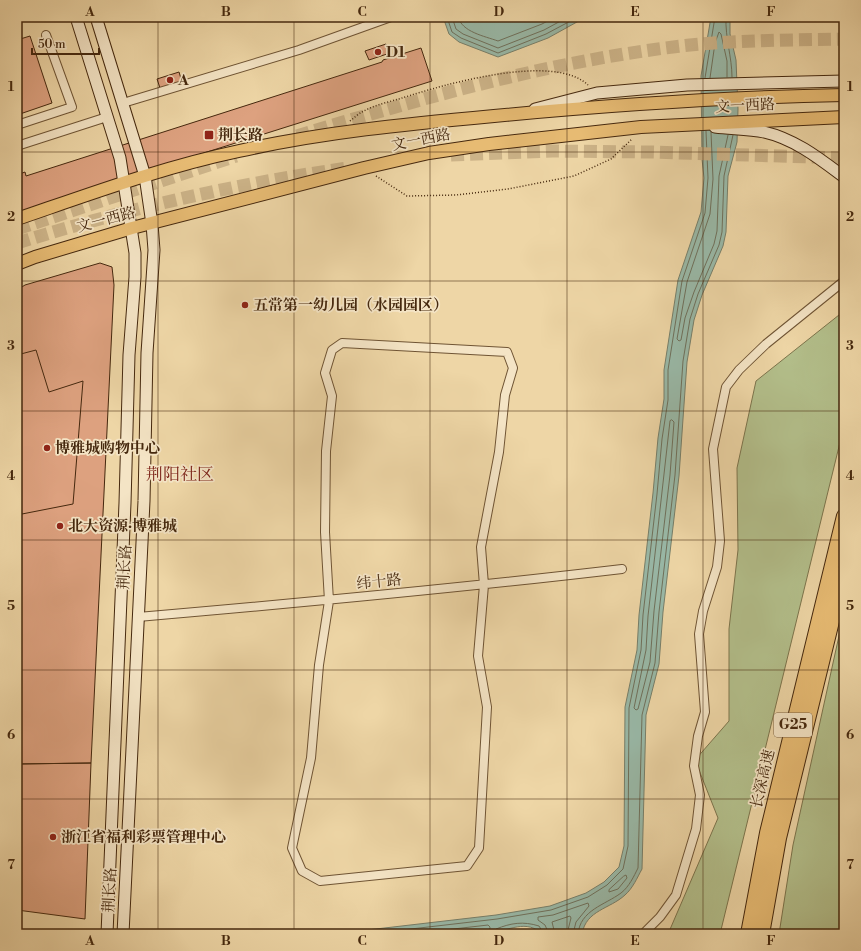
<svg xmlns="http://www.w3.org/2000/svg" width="861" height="951" viewBox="0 0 861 951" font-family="'Libre Bodoni','Noto Serif SC',serif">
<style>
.green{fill:#b3bf8b;stroke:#7c744c}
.water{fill:#99b9a8;stroke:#777f6a}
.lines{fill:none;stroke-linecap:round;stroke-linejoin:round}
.shore{stroke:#6f705b;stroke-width:1}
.building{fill:#dda17f;stroke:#45280e}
.trunk-tunnel{stroke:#ccb388;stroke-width:13;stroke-dasharray:13 6;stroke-linecap:butt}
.minor-casing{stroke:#6f5434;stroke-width:10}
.secondary-casing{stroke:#45280e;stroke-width:13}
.primary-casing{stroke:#45280e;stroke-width:14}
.motorway-casing{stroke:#45280e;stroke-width:16}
.path{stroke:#45280e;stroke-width:1.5;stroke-dasharray:1 2;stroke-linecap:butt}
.minor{stroke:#f4e4c5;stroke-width:8}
.secondary{stroke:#f4e4c5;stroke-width:11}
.primary{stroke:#e7bb73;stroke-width:12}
.motorway{stroke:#e7bb73;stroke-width:14}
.grid{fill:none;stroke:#45280e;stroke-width:1;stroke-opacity:0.55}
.poi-dot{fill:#8f2418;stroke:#f4e4c5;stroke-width:1.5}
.labels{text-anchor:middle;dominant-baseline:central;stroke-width:3.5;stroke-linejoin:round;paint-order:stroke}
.shield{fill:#f4e4c5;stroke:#7a6045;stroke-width:1}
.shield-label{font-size:14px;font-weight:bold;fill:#45280e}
.poi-label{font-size:15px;font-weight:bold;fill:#45280e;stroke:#f4e4c5;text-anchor:start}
.street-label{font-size:15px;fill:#45280e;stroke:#f4e4c5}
.quarter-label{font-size:17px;fill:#7a1f14;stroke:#f4e4c5}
.neatline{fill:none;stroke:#45280e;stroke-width:1.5}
.grid-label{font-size:13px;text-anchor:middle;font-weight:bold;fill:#45280e}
</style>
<rect width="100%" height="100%" fill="#eed6a6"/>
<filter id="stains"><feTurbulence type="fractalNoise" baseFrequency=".005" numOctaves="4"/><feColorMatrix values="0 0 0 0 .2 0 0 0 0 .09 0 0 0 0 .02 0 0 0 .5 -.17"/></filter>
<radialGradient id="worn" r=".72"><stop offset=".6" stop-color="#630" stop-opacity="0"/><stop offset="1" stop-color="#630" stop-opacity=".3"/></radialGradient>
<!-- green -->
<path class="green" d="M844,311V426L720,934H668L718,818L695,760L729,721V629L738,550L737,468L756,381Z
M844,613V934H779L793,845Z"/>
<!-- water -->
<path class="water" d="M443,17H586L548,38L498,57L459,42L449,34Z
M711,17H730V34L736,60L738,109L737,142L728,176L726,232L723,246L702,295L694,320L687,362L679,476L663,612L659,664L646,715L642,869C637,878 633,888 625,895C610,909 586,910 582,934H541C529,919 506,930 492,934H333L496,915L550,906L586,893L604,882L619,867L624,846L625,707L637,650L639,615L653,493L658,438L664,399V370L678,280L701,212L704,178L702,159L701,76Z"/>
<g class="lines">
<!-- shore -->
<path class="shore" d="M447,17L452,32L461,38L498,53L546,34L578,17
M452,17L456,29L463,34L498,48L544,30L568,17
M458,17C462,32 484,36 498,41L542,24L555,17
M726,17C725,38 732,57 732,77
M705,78L715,17
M710,78L715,43L719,32L721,34L727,61V77
M711,132L713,179L710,214L687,282L677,339L679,341L681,340L685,318L694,292L714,244L717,231L719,176L728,135
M672,420L674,422L670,475L654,611L650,662L638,709L636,710L634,708L646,650L648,616L670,421Z
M624,876L626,875L627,878L618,889L609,892V890Z
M368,934L497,919L551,910L588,897L607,885L623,869L628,846L629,708L641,650L643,615L657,494L662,439L668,400V370L682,281L705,213L708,178L706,131
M410,934L488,925L490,927L489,934
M494,934L496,929C511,923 523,921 539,926L544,934
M549,934L545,925L538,920V917L553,915L588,903L589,906L576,922L573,934
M555,934L552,922L570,916L571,918L567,934
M578,934C580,910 605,905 621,893C629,887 634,876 638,868L642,715L655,663L659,612L675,475L683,361L690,319L698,294L719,245L722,232L724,176L733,135"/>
</g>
<!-- building -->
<path class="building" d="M30,36L52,103L17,115V40Z
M386,44L390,53L369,60L365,51Z
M421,48L432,81L36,206L37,209L17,215V175L25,172L26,176L382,62L383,60Z
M179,72L182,82L160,88L157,79Z
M100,263L112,267L114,285L91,763L17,764V290L25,285Z
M36,350L49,392L83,381L73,504L22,514L17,507V355Z
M91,763L85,919L17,910V764Z"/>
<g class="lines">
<!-- trunk-tunnel -->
<path class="trunk-tunnel" d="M297,136C328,126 361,117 392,108C490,80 590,56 690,45C741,40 793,40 844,39
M451,155L552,151L650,152L844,158
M17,229L236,156
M17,243C126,209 235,184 348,168"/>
<defs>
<path id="minor" d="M123,103L299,50L391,17
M17,125L72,107L46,35
M17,146L107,117
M342,343L507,352L513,368L505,395L499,452L481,547L484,585L478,656L487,707L479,848L467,866L320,881L302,871L292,848L311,758L319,665L329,601L325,532L326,451L332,396L325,373L332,350Z
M138,617C300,603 461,588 622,569
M643,934L660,917L676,895L696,829L700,795L694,766L698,736L705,712L699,634L703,611L717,567L720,541L713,449L726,387L739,370L766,344L844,281"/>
<path id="secondary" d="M76,17L120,158L135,253V277L129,355L125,503L107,934
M96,17L145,176L152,224L154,250L147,353L144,501L123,934
M535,109L597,93L687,85L844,81
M715,127C731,129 749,129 764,132C795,139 820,159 844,177"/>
<path id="primary" d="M17,219C90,194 163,167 239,151C323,132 408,124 494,116C610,105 727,97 844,95
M17,264L35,257L132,228L364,168L429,153L489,144L641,127L844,117"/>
<path id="motorway" d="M748,934L767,833L844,516
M762,934L779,838L844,572"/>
</defs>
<!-- minor casing -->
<use href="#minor" class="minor-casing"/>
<!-- secondary casing -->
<use href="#secondary" class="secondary-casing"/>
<!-- primary casing -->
<use href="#primary" class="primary-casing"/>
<!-- motorway casing -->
<use href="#motorway" class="motorway-casing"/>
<!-- path -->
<path class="path" d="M350,121C354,118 358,114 362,112C374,105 389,102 402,98C443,85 553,52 588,85
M376,176L407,196L456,195L508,189L574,176L611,159L632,139"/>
<!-- minor -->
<use href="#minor" class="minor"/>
<!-- secondary -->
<use href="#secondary" class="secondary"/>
<!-- primary -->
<use href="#primary" class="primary"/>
<!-- motorway -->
<use href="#motorway" class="motorway"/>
</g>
<!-- grid -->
<path class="grid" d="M158,17V934M294,17V934M430,17V934M567,17V934M703,17V934M17,152H844M17,281H844M17,411H844M17,540H844M17,670H844M17,799H844"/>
<!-- markers -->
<g class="poi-dot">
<circle cx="378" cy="52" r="4"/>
<circle cx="170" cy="80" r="4"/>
<rect x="204" y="130" width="10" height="10" rx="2"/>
<circle cx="245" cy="305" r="4"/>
<circle cx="47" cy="448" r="4"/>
<circle cx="60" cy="526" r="4"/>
<circle cx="53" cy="837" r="4"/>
</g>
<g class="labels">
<!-- shield labels -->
<rect class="shield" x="774" y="713" width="38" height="24" rx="3"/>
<g class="shield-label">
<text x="793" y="725">G25</text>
</g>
<!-- poi labels -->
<g class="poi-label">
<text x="386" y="52">D1</text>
<text x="178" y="80">A</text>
<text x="218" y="135">荆长路</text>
<text x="253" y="305">五常第一幼儿园（水园园区）</text>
<text x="55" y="448">博雅城购物中心</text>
<text x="68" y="526">北大资源·博雅城</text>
<text x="61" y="837">浙江省福利彩票管理中心</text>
</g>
<!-- street labels -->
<g class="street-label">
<text transform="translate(745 106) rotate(-3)">文一西路</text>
<text transform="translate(421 140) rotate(-11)">文一西路</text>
<text transform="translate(106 220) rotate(-15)">文一西路</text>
<text transform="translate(125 567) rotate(-87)">荆长路</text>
<text transform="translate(379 582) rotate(-6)">纬十路</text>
<text transform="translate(763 779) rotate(-77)">长深高速</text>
<text transform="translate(110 890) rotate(-87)">荆长路</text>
</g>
<!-- quarter labels -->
<g class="quarter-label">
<text x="180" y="475">荆阳社区</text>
</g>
</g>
<!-- margin -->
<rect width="861" height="951" fill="none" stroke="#eed6a6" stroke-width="44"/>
<!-- scale -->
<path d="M32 48v6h67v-6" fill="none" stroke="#45280e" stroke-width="2"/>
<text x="38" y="48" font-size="12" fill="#45280e" stroke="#f4e4c5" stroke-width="3" paint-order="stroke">50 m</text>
<rect x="22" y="22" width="817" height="907" class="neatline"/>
<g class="grid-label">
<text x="90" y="16">A</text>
<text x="226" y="16">B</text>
<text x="362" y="16">C</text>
<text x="499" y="16">D</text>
<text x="635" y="16">E</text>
<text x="771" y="16">F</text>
<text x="11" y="91">1</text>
<text x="850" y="91">1</text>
<text x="11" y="221">2</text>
<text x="850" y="221">2</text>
<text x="11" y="350">3</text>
<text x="850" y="350">3</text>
<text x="11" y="480">4</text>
<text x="850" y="480">4</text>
<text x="11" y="610">5</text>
<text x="850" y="610">5</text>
<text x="11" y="739">6</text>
<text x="850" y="739">6</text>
<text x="11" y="869">7</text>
<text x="850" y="869">7</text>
<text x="90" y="945">A</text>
<text x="226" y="945">B</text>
<text x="362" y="945">C</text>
<text x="499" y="945">D</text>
<text x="635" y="945">E</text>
<text x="771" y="945">F</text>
</g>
<rect width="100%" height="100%" filter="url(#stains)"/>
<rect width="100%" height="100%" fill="url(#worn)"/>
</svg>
